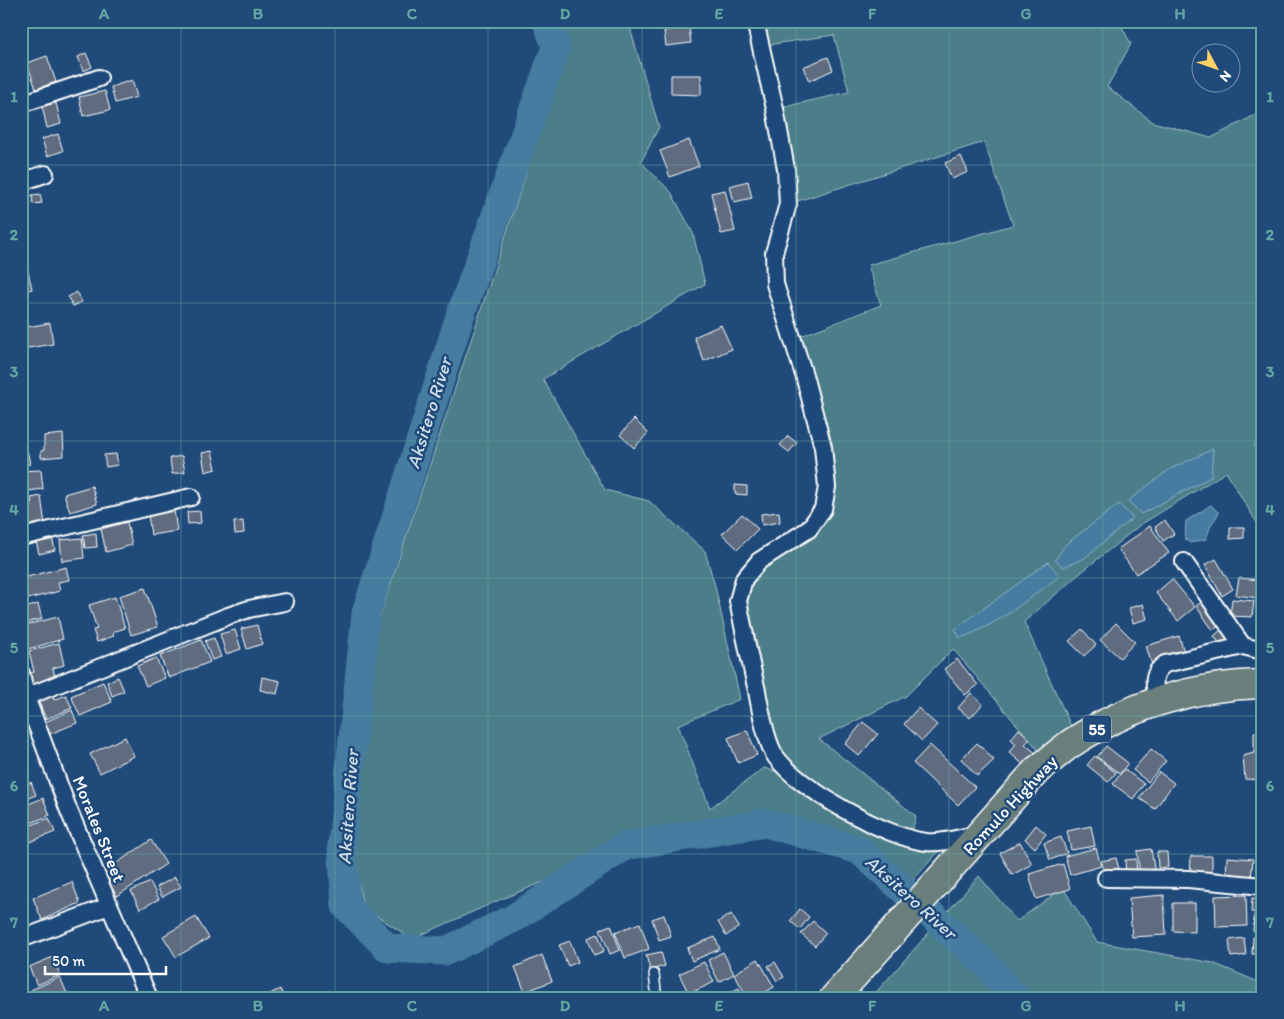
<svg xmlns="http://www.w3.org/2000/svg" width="1284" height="1019" viewBox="0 0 1284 1019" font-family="Itim,sans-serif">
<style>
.green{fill:#4c7e89;stroke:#a6bec4}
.water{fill:#447ba0;stroke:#8fb0c6}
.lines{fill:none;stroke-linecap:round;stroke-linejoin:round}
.river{stroke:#447ba0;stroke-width:29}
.building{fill:#5f6c7f;stroke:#fff}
.service-casing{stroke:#fff;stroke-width:12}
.minor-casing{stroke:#fff;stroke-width:20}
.trunk-casing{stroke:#fff;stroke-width:31}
.service{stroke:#1f4a7a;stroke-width:9}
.minor{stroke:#1f4a7a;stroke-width:16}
.trunk{stroke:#6b7f7c;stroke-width:28}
.grid{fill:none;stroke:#63a6a1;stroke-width:1;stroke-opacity:0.55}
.labels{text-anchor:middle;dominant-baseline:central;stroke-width:5;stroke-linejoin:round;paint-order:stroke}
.shield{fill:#1f4a7a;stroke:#bcc9d7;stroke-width:1}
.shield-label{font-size:16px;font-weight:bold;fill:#fff}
.street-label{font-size:18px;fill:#fff;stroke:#1f4a7a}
.water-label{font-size:19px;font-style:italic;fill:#d0dee7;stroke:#1f4a7a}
.neatline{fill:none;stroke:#63a6a1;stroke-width:2}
.grid-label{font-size:16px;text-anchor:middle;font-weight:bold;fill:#63a6a1}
</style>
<rect width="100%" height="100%" fill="#1f4a7a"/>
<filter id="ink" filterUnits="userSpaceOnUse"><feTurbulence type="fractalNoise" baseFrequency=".02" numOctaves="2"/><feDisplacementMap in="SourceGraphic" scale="10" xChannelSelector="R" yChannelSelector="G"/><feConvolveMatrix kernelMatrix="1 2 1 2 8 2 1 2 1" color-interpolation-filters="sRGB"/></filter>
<g filter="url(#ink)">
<!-- green -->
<path class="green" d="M557,21H628L659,127L641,162L671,192L693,233L705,284L543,379L605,490L649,501L705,551L715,586L740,699L678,725L710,808L764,768L796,778L775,756L742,584L809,529L827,487L793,339L881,305L868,265L1013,225L984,142L788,204L775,109L849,92L834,35L760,46L754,21H1119L1131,44L1107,87L1153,122L1211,138L1263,111V435L1254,445L1263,465V533L1226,472L1140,525L1078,575L1024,622L1074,733L1044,757L953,649L906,696L819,739L916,816L910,839L938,852L908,886L859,850L765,823L635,844L497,901L412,939L363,907L352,849L378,622L566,52Z
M979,876L1017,921L1063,888L1097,942L1213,963L1263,984V998H871Z"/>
<!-- water -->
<path class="water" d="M1213,449L1211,477L1141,514L1128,501L1170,469Z
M1119,504L1133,518L1083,559L1063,567L1055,560L1066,544Z
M1211,505L1219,513L1211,525L1206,539L1190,543L1185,539L1186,521Z
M1048,562L1060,576C1029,598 997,626 960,638L955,629Z"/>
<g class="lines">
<!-- river -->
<path class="river" d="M547,21L556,47L460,316L366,613L342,845L346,906L388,948L446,951L514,918L625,846L766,823L859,850L986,964L1015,998"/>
</g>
<!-- building -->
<path class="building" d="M689,27L691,43L666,46L664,31Z
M86,53L92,67L83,71L78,57Z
M47,56L56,82L36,89L27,63Z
M828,57L833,70L809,81L803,67Z
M671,75H701V95L671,94Z
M132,80L137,97L115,103L111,87Z
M105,91L110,110L83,116L79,97Z
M56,103L61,124L47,128L42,106Z
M58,134L63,151L47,156L42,139Z
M689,140L699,166L670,177L660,151Z
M961,156L968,172L952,179L945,163Z
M748,181L752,198L734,202L730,186Z
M725,190L735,231L721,234L711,193Z
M40,194L42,203L33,204L32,195Z
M25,258L32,289L21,292V259Z
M77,292L82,302L73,306L68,297Z
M50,323L53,344L22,349L21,328Z
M721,325L732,349L704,361L694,337Z
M634,419L648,433L634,448L620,435Z
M63,434L64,456L41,458V451L44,450V436Z
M788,436L797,443L789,452L780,445Z
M27,450L30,464L21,466V451Z
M212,451L216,469L205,472L202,453Z
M116,454L118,465L106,467L104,455Z
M182,456L185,472L172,474L170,458Z
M41,470L43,489L28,491V487L21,488V471Z
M735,485L747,486V495L735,494Z
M92,486L97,504L70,512L64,494Z
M41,496L45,525L21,528V507L32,505L31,498Z
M174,510L177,531L151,535L148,514Z
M200,511L201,523L188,524L187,512Z
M779,512L780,522L762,525L761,514Z
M742,514L758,529L738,549L722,534Z
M1165,520L1174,534L1163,541L1155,527Z
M243,521L244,533L235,534L234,522Z
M127,522L132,545L106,552L101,529Z
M1150,526L1169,553L1136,574L1118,549Z
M1230,527H1244V538L1230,539Z
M51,533L55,550L39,554L35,537Z
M96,533L97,547L85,548L83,535Z
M82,538L84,558L62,561L60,540Z
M1216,559L1233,589L1222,596L1205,565Z
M66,567L69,580L58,582L60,591L28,599L23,578Z
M1239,578L1260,580L1258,598L1236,595Z
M1172,579L1195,607L1178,621L1156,593Z
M145,588L158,627L131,635L119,596Z
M115,597L125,628L113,632L114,636L97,642L93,630L97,629L89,605Z
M1206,599L1223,623L1213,630L1196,606Z
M1232,599L1254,601L1252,617L1230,616Z
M38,604L42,619L24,623L21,609Z
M1143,604L1147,619L1133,623L1129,608Z
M58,617L63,639L28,649L22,626Z
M1116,623L1135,642L1120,658L1100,640Z
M257,625L262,644L247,649L241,629Z
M1082,629L1096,645L1084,656L1069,641Z
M1222,629L1230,640L1221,646L1214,636Z
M235,630L241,649L226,654L220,634Z
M1179,636L1185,655L1152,665L1146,646Z
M214,638L221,657L212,660L205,641Z
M201,640L210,662L169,678L160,656Z
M59,643L64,665L53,668L56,681L33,687L30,673L34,672L29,651Z
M156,658L165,678L146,686L137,666Z
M957,659L978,685L965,695L944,669Z
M118,677L124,691L112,696L107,682Z
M262,677L280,681L277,694L260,690Z
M103,682L112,702L80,716L71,696Z
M971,693L983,704L970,718L958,708Z
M52,694L54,700L66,695L72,708L46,719L38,700Z
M918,708L937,725L922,741L904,724Z
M72,710L77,723L50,734L45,722Z
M863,722L878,734L859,756L845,744Z
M1019,729L1030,739L1025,744L1038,755L1027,768L1009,752L1016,744L1011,739Z
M747,730L757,755L738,763L728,738Z
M1254,732H1263V780L1245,779L1243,756L1254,753Z
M125,737L134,756L100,773L90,754Z
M977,743L994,760L977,776L961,759Z
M930,745L975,787L958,805L913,763Z
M1106,746L1128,763L1120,774L1097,757Z
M1151,749L1166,761L1148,782L1133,770Z
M1095,756L1116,773L1108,782L1087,765Z
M23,761L29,776L21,779V762Z
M1124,769L1144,784L1133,799L1113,784Z
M1159,772L1174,783L1155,809L1139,798Z
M26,777L28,784L31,782L36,795L21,801V779Z
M43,798L50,815L26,825L21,812V807Z
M21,815L26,826L21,828L26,839L21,841Z
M49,818L55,832L30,842L24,828Z
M1036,825L1046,834L1035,848L1025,839Z
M1091,826L1095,846L1071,850L1067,831Z
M1061,837L1067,853L1050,860L1044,843Z
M151,840L166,864L117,896L102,873Z
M1020,842L1032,864L1012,875L1000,853Z
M1096,848L1101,866L1070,875L1065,856Z
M1151,849L1155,874L1140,876L1137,851Z
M1157,852H1167L1168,867L1158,868Z
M1191,856H1212V876H1190Z
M1227,857L1253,859L1251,879L1226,876Z
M1116,858L1120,873L1104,876L1101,861Z
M1136,859L1137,874L1126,875L1125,860Z
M1063,864L1070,889L1036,899L1029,874Z
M175,877L181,887L162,897L157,887Z
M72,882L80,903L42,920L33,898Z
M150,882L159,899L140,909L131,891Z
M1164,895L1166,935L1132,937L1129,898Z
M1246,895L1247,926L1216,927L1215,896Z
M1252,898L1263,899V913L1251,912Z
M1173,903H1195V932L1173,931Z
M800,909L809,917L800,929L790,921Z
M731,914L739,927L726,936L718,922Z
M664,915L671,936L659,940L652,919Z
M1254,915L1263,916V932L1253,931Z
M196,917L209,938L176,957L163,936Z
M813,921L826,933L815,946L801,934Z
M640,923L649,949L625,958L615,932Z
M611,925L620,950L610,954L600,929Z
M598,934L604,951L594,955L588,938Z
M715,937L720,949L692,961L687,948Z
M1253,937H1263V954H1252Z
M1244,938L1246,955L1231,957L1229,940Z
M570,941L578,962L568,966L559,945Z
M661,952L665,966L650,970L646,955Z
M723,952L734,974L719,982L708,960Z
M542,955L552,981L525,992L515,967Z
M53,957L60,975L37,985L29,967Z
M758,959L774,987L756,998H748L734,974Z
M704,962L714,982L689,994L679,974Z
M775,962L784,977L777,981L768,966Z
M60,977L68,996L63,998H34L31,990Z
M739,988L744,998H727L725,995Z
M280,989L284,998H262Z
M347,993L349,998H337Z
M706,994L707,998H695Z"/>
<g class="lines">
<defs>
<path id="service" d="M654,974L657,998"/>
<path id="minor" d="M755,21L775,109L786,169L788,204L774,253L775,284L804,375L823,447L827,487L823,509L809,529L759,561L744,579L738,601C744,631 750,661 757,691C760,708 766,743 776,757C799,789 887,838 926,842C943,844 962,837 979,834
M21,104L99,78
M21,182L45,174
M21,537L191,497
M1184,562L1243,646
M21,673L26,697L69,811L149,998
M21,699L228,616L249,609L285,602
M1157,701C1155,686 1150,674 1165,664L1243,646L1263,651
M1106,878L1188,879L1263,886
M21,939L109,906"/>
<path id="trunk" d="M834,998L1037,770C1048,762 1059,752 1070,744C1127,706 1195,685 1263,684"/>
</defs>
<!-- service casing -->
<use href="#service" class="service-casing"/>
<!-- minor casing -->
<use href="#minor" class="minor-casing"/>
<!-- trunk casing -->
<use href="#trunk" class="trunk-casing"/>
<!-- service -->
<use href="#service" class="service"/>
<!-- minor -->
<use href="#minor" class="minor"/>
<!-- trunk -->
<use href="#trunk" class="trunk"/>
</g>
</g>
<!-- grid -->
<path class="grid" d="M181,21V998M335,21V998M488,21V998M642,21V998M796,21V998M949,21V998M1103,21V998M21,165H1263M21,303H1263M21,441H1263M21,578H1263M21,716H1263M21,854H1263"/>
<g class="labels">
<!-- shield labels -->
<rect class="shield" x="1083" y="715.5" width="28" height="27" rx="4"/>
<g class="shield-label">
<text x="1097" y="729">55</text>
</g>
<!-- street labels -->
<g class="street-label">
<text transform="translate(1010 805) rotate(-47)">Romulo Highway</text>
<text transform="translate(99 829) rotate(68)">Morales Street</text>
</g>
<!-- water labels -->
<g class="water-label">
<text transform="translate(429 413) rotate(-73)">Aksitero River</text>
<text transform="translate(348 807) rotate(-86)">Aksitero River</text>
<text transform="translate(911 897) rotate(42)">Aksitero River</text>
</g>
</g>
<!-- margin -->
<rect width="1284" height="1019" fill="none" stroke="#1f4a7a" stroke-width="55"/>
<!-- north arrow -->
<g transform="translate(1216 68) rotate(131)"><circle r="24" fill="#1f4a7a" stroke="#7992af"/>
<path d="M0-4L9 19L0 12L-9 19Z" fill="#ffd166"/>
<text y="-8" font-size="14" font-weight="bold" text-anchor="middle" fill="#ffffff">N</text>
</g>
<!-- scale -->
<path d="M45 966v8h121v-8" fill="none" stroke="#ffffff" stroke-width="2.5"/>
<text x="52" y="966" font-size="15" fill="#ffffff" stroke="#1f4a7a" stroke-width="4" paint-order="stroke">50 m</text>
<rect x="28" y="28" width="1228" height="964" class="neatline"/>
<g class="grid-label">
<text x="104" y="19">A</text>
<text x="258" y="19">B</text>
<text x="412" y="19">C</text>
<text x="565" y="19">D</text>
<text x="719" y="19">E</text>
<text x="872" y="19">F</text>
<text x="1026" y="19">G</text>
<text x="1180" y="19">H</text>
<text x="14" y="102">1</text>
<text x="1270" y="102">1</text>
<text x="14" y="240">2</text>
<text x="1270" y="240">2</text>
<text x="14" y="377">3</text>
<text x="1270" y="377">3</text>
<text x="14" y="515">4</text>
<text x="1270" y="515">4</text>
<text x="14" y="653">5</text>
<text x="1270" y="653">5</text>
<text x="14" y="791">6</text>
<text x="1270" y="791">6</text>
<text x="14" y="928">7</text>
<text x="1270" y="928">7</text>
<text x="104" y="1011">A</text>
<text x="258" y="1011">B</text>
<text x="412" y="1011">C</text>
<text x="565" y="1011">D</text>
<text x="719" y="1011">E</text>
<text x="872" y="1011">F</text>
<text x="1026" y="1011">G</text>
<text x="1180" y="1011">H</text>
</g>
</svg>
